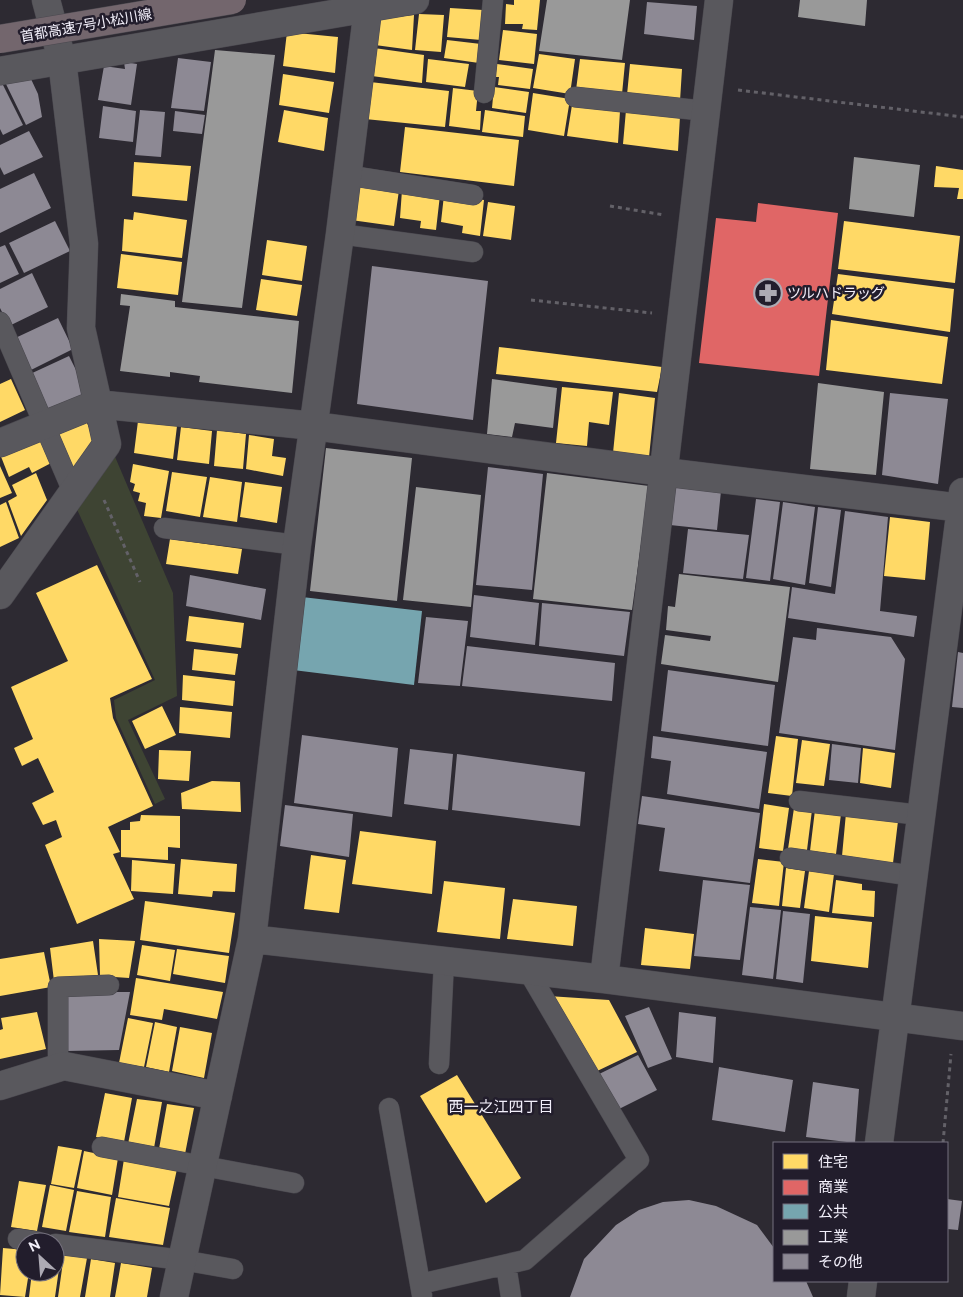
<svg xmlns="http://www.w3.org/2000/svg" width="963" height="1297" viewBox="0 0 963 1297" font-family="Raleway,'Noto Sans JP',sans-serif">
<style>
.green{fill:#3e4433}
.homes{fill:#ffd966}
.shops{fill:#e06666}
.public{fill:#76a5af}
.industry{fill:#999}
.building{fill:#8d8994}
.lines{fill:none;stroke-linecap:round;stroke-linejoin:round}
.service-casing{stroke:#4a484f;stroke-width:21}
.minor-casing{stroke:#4a484f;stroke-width:29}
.path{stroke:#636168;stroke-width:3;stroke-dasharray:4 4;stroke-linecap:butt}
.service{stroke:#59585d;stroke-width:20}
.minor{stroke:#59585d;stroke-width:28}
.motorway-bridge-casing{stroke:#4a484f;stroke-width:29;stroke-linecap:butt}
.motorway-bridge{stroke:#73666d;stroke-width:28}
.labels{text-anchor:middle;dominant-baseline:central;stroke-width:5;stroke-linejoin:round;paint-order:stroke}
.street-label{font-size:14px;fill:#f2effa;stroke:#221d2c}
.poi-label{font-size:14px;fill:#f2effa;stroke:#221d2c;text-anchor:start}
.neighbourhood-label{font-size:15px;fill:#f2effa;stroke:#221d2c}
</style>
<rect width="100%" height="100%" fill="#2d2a32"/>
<!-- green -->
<path class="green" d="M113,452L173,593L177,696L128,720L165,799L155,804L116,718L114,700L155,680L75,505Z"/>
<!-- homes -->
<path class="homes" d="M514,0H540L537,30L522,29L523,24H505L506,4L514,5Z
M450,8L483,10L481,40L447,37Z
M419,14L444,15L441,52L415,50Z
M414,15L412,50L375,45L377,19Z
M503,30L537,34L534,64L499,60Z
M287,32L338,37L335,73L283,66Z
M447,40L481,44L479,63L444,58Z
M374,48L424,55L422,83L372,76Z
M539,54L575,59L570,94L533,88Z
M428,59L469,64L465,87L426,82Z
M580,59L625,63L622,94L576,90Z
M497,64L533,69L530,89L498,85L499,77H495Z
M630,64L682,69L680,101L627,95Z
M283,74L334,82L329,113L279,105Z
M370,82L449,91L445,127L365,119Z
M494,87L529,92L526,113L492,108Z
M453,88L478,91L476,111H481L480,130L449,126Z
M533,93L570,99L564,136L528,130Z
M572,105L620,111L618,143L567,136Z
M284,110L328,118L324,151L278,142Z
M485,110L525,116L523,137L482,132Z
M626,110L680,116L678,151L623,144Z
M405,127L519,140L514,186L400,172Z
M134,162L191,166L187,201L132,196Z
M936,166L963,170V199H957L959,188L934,187Z
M356,183L399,190L394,226L351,220Z
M402,190L440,195L436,230L420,228L421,221L400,218Z
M444,195L484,200L480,236L462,233L463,226L441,222Z
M488,202L515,206L511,240L483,236Z
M134,212L187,220L182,258L122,251L124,219L133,220Z
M844,221L960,236L955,283L838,269Z
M267,240L307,246L302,281L262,275Z
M121,254L182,262L178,295L117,288Z
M838,274L954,289L950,332L832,314Z
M261,279L302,285L297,316L256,310Z
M831,320L948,337L942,384L826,370Z
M499,347L662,367L657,392L496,374Z
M11,379L25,410L0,422V384Z
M562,387L613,392L609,425L589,422L587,446L556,443Z
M619,393L655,398L649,457L613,453Z
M83,414L95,441L85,464L67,473L47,430Z
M138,421L177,426L173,459L134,453Z
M181,427L212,431L209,464L177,460Z
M217,430L246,434L243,469L214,466Z
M42,435L55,461L32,473L29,467L9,477L0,454Z
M249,435L274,439L272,456L286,458L283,476L246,469Z
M133,464L169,471L161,518L144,516L146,503L138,501L140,493L133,491L135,484L130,482Z
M0,466L12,493L0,498Z
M172,472L207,477L200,517L166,511Z
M36,473L47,500L21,536L8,501L17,496L12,485Z
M210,477L242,482L237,522L203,517Z
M245,482L282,487L277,523L240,517Z
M6,502L19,538L0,547V505Z
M890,517L930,522L925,580L884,576Z
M170,539L242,549L238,574L166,564Z
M97,565L152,679L110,698L113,718L153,806L108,827L120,852L113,854L134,899L77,924L45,845L62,837L56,820L43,825L32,803L54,792L38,758L22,766L14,748L33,739L11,687L68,661L36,593Z
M189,616L244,623L241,648L186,641Z
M194,649L238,654L235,675L192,670Z
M183,675L235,681L233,706L182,700Z
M162,706L176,735L145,749L132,721Z
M180,707L232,712L230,738L179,733Z
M776,736L798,739L792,796L768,793Z
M802,740L830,744L824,786L796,783Z
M863,748L895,753L891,788L860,783Z
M159,750L191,751L189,781L158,779Z
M212,781L240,782L241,812L182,809L181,793Z
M764,804L789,808L783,851L759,848Z
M794,808L812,810L807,850L788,849Z
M815,810L841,814L836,854L810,851Z
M846,813L898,821L893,863L842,856Z
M141,815L180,816V848L168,847V860L121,857V830H130V822L140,821Z
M360,831L436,841L432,894L352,884Z
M311,855L346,860L339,913L304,909Z
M181,859L237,864L235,892L213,891L212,897L178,894Z
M758,859L784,862L779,906L752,903Z
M132,860L175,864L173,894L131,891Z
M786,868L805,871L800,908L782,906Z
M809,871L834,874L829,912L804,908Z
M836,880L862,884V890L875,891L874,917L832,913Z
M444,881L505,888L500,939L437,932Z
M513,899L577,906L573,946L507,939Z
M145,901L235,913L229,953L140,940Z
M815,916L872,922L868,968L811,961Z
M645,928L694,934L690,969L641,965Z
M99,939L135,941L129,978L100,976Z
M93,941L98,975L54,981L50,948Z
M142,945L175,950L170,981L137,975Z
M177,949L229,956L225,983L173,974Z
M44,952L51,987L0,996V959Z
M136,978L223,992L217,1019L164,1009L162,1020L130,1015Z
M548,996L609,1000L637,1052L593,1073Z
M37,1012L46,1049L0,1059V1030L3,1029L1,1018Z
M128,1018L153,1023L144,1067L119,1063Z
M155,1022L177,1027L169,1072L146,1067Z
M180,1027L212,1033L204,1078L172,1071Z
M457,1075L521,1178L486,1203L420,1096Z
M105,1093L132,1098L124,1142L96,1137Z
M137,1099L162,1102L154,1148L128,1144Z
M167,1104L194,1108L185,1154L159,1149Z
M58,1146L82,1150L74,1188L51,1184Z
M84,1151L118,1158L112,1195L77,1188Z
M124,1159L177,1169L169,1206L118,1197Z
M19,1181L46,1185L37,1231L11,1227Z
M50,1185L74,1190L66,1231L42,1227Z
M77,1191L111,1197L105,1237L69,1232Z
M116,1198L170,1208L163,1245L109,1237Z
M3,1248L25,1250V1272H29L25,1297L0,1295Z
M55,1254L61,1255L55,1297H29L32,1272H55Z
M64,1255L87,1258L80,1297H58Z
M91,1259L115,1263L110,1297H85Z
M121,1263L152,1268L147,1297H115Z"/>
<!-- shops -->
<path class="shops" d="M758,203L838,213L819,376L699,363L716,218L756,222Z"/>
<!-- public -->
<path class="public" d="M302,597L422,611L414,685L293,670Z"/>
<!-- industry -->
<path class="industry" d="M547,0H630L622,60L539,51Z
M800,0H867L865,26L798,17Z
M215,50L275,55L242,308L182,302Z
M854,157L920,165L914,217L849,209Z
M121,294L175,301V307L299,321L292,393L199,382L200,376L170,372V377L120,371L130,306L120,305Z
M492,379L557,388L553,428L515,423L512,437L487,434Z
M818,383L884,392L876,475L810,469Z
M326,448L412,458L397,601L310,591Z
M547,473L649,486L632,610L533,599Z
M416,487L481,495L471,607L403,600Z
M679,574L790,587L778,682L661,664L665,635L710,641L711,636L666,630L668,606L675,607Z"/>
<!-- building -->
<path class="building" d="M647,2L697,6L694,40L644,34Z
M178,58L211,62L204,111L171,108Z
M124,62L137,64L131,105L98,100L104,66L125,69Z
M31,79L38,94L42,117L26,125L5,82Z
M2,83L23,125L3,135L0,129V84Z
M103,106L136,111L133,142L99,138Z
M140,110L165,112L161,157L135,155Z
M175,111L205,115L202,134L173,131Z
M29,131L43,157L4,175L0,167V145Z
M34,173L51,208L0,233V189Z
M55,221L70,251L24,273L9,243Z
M5,245L19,274L0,283V247Z
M372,266L488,281L473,420L357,404Z
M32,273L48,307L9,326L0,308V289Z
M58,318L73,349L27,372L11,340Z
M69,356L90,398L48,417L28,375Z
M890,393L948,399L938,484L882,475Z
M488,467L543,474L532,590L476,585Z
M674,486L721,491L717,530L670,525Z
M756,499L780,502L770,581L746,578Z
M783,502L815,507L805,585L773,579Z
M818,507L841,510L831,587L809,583Z
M845,511L888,517L880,611L917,616L914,637L788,618L792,587L835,594Z
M688,529L749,535L743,579L683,573Z
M190,575L266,589L261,620L186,606Z
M474,595L539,603L535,645L470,637Z
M542,603L630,612L624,656L539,646Z
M426,617L468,621L460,686L418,683Z
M817,628L891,637L905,659L895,750L779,733L793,637L816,640Z
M467,646L615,663L612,701L462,686Z
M958,652L963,653V708L952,707Z
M668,670L775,685L768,746L661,731Z
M302,735L398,748L392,817L294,803Z
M653,736L767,752L759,809L667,794L671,761L651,758Z
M832,744L861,748L858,783L829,780Z
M410,749L453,754L448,810L404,804Z
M457,754L585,772L580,826L452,810Z
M642,796L760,813L750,883L659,871L665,828L638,824Z
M285,805L353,814L349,857L280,846Z
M703,880L750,885L740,960L694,956Z
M750,907L781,910L773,979L742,975Z
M783,911L810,914L803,983L776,979Z
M66,992H130L119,1050L66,1051Z
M649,1007L672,1059L648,1068L625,1016Z
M679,1012L716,1017L713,1063L676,1057Z
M638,1055L657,1090L615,1111L595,1076Z
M719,1067L793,1080L785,1132L712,1120Z
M813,1082L859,1089L855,1143L806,1137Z
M947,1199L962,1201L958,1230L947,1229Z
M689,1200L716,1206L757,1225L774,1248V1281H806L813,1297H570L584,1259L616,1225L639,1210L663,1202Z"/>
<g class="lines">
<defs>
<path id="service" d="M484,93L493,0
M575,97L706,111
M346,175L473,195
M340,234L473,252
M0,322L73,492
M164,528L297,545
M799,801L920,815
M790,858L914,876
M439,1064L444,961
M58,1068V987L109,985
M389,1108L422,1295
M102,1147L294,1183
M18,1239L38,1242
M55,1244L182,1260L233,1269
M506,1265L511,1297
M420,1284L525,1260L639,1160L528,971"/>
<path id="minor" d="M0,71L415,0
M0,443L96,404L314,426L664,472L963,508
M0,595L107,444L81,328L84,244L62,60L46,0
M252,939L604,979L963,1026
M604,979L719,0
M0,1086L64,1066L218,1096
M879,1143L963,492
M174,1297L252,939L297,545L340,234L369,0
M861,1297L863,1281"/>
</defs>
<!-- service casing -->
<use href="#service" class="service-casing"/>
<!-- minor casing -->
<use href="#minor" class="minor-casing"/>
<!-- path -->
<path class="path" d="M738,90L963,117
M610,206L664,215
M531,300L652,313
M104,500L140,582
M943,1143L951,1054"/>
<!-- service -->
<use href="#service" class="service"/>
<!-- minor -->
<use href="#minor" class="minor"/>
<defs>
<path id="motorway-bridge" d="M0,39L232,0"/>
</defs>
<!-- motorway-bridge casing -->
<use href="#motorway-bridge" class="motorway-bridge-casing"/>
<!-- motorway-bridge -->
<use href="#motorway-bridge" class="motorway-bridge"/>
</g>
<!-- icons -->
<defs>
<symbol id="pharmacy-ring" viewBox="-11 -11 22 22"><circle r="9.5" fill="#221d2c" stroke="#adaab4" stroke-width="1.5"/><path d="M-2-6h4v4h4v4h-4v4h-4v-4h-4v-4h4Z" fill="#adaab4"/></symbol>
</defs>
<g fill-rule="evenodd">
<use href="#pharmacy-ring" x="752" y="277" width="32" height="32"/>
</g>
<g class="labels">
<!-- street labels -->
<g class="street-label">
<text transform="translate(86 25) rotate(-10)">首都高速7号小松川線</text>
</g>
<!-- poi labels -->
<g class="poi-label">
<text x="787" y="293">ツルハドラッグ</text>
</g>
<!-- neighbourhood labels -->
<g class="neighbourhood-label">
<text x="501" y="1107">西一之江四丁目</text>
</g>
</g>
<!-- legend -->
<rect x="773" y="1142" width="175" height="140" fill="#221d2c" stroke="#75717e"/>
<rect x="783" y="1154" width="25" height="15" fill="#ffd966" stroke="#75717e"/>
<text x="818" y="1167" font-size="15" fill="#f2effa">住宅</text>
<rect x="783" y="1180" width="25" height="15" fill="#e06666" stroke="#75717e"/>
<text x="818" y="1192" font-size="15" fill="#f2effa">商業</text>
<rect x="783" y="1204" width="25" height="15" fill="#76a5af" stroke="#75717e"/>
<text x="818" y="1217" font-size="15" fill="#f2effa">公共</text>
<rect x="783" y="1230" width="25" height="15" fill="#999999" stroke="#75717e"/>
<text x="818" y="1242" font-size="15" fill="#f2effa">工業</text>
<rect x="783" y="1254" width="25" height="15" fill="#8d8994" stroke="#75717e"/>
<text x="818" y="1267" font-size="15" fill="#f2effa">その他</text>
<!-- north arrow -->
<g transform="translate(40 1257) rotate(334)"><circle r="24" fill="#221d2c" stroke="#75717e"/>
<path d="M0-4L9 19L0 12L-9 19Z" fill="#adaab4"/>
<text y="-8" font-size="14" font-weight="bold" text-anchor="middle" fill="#f2effa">N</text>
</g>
</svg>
